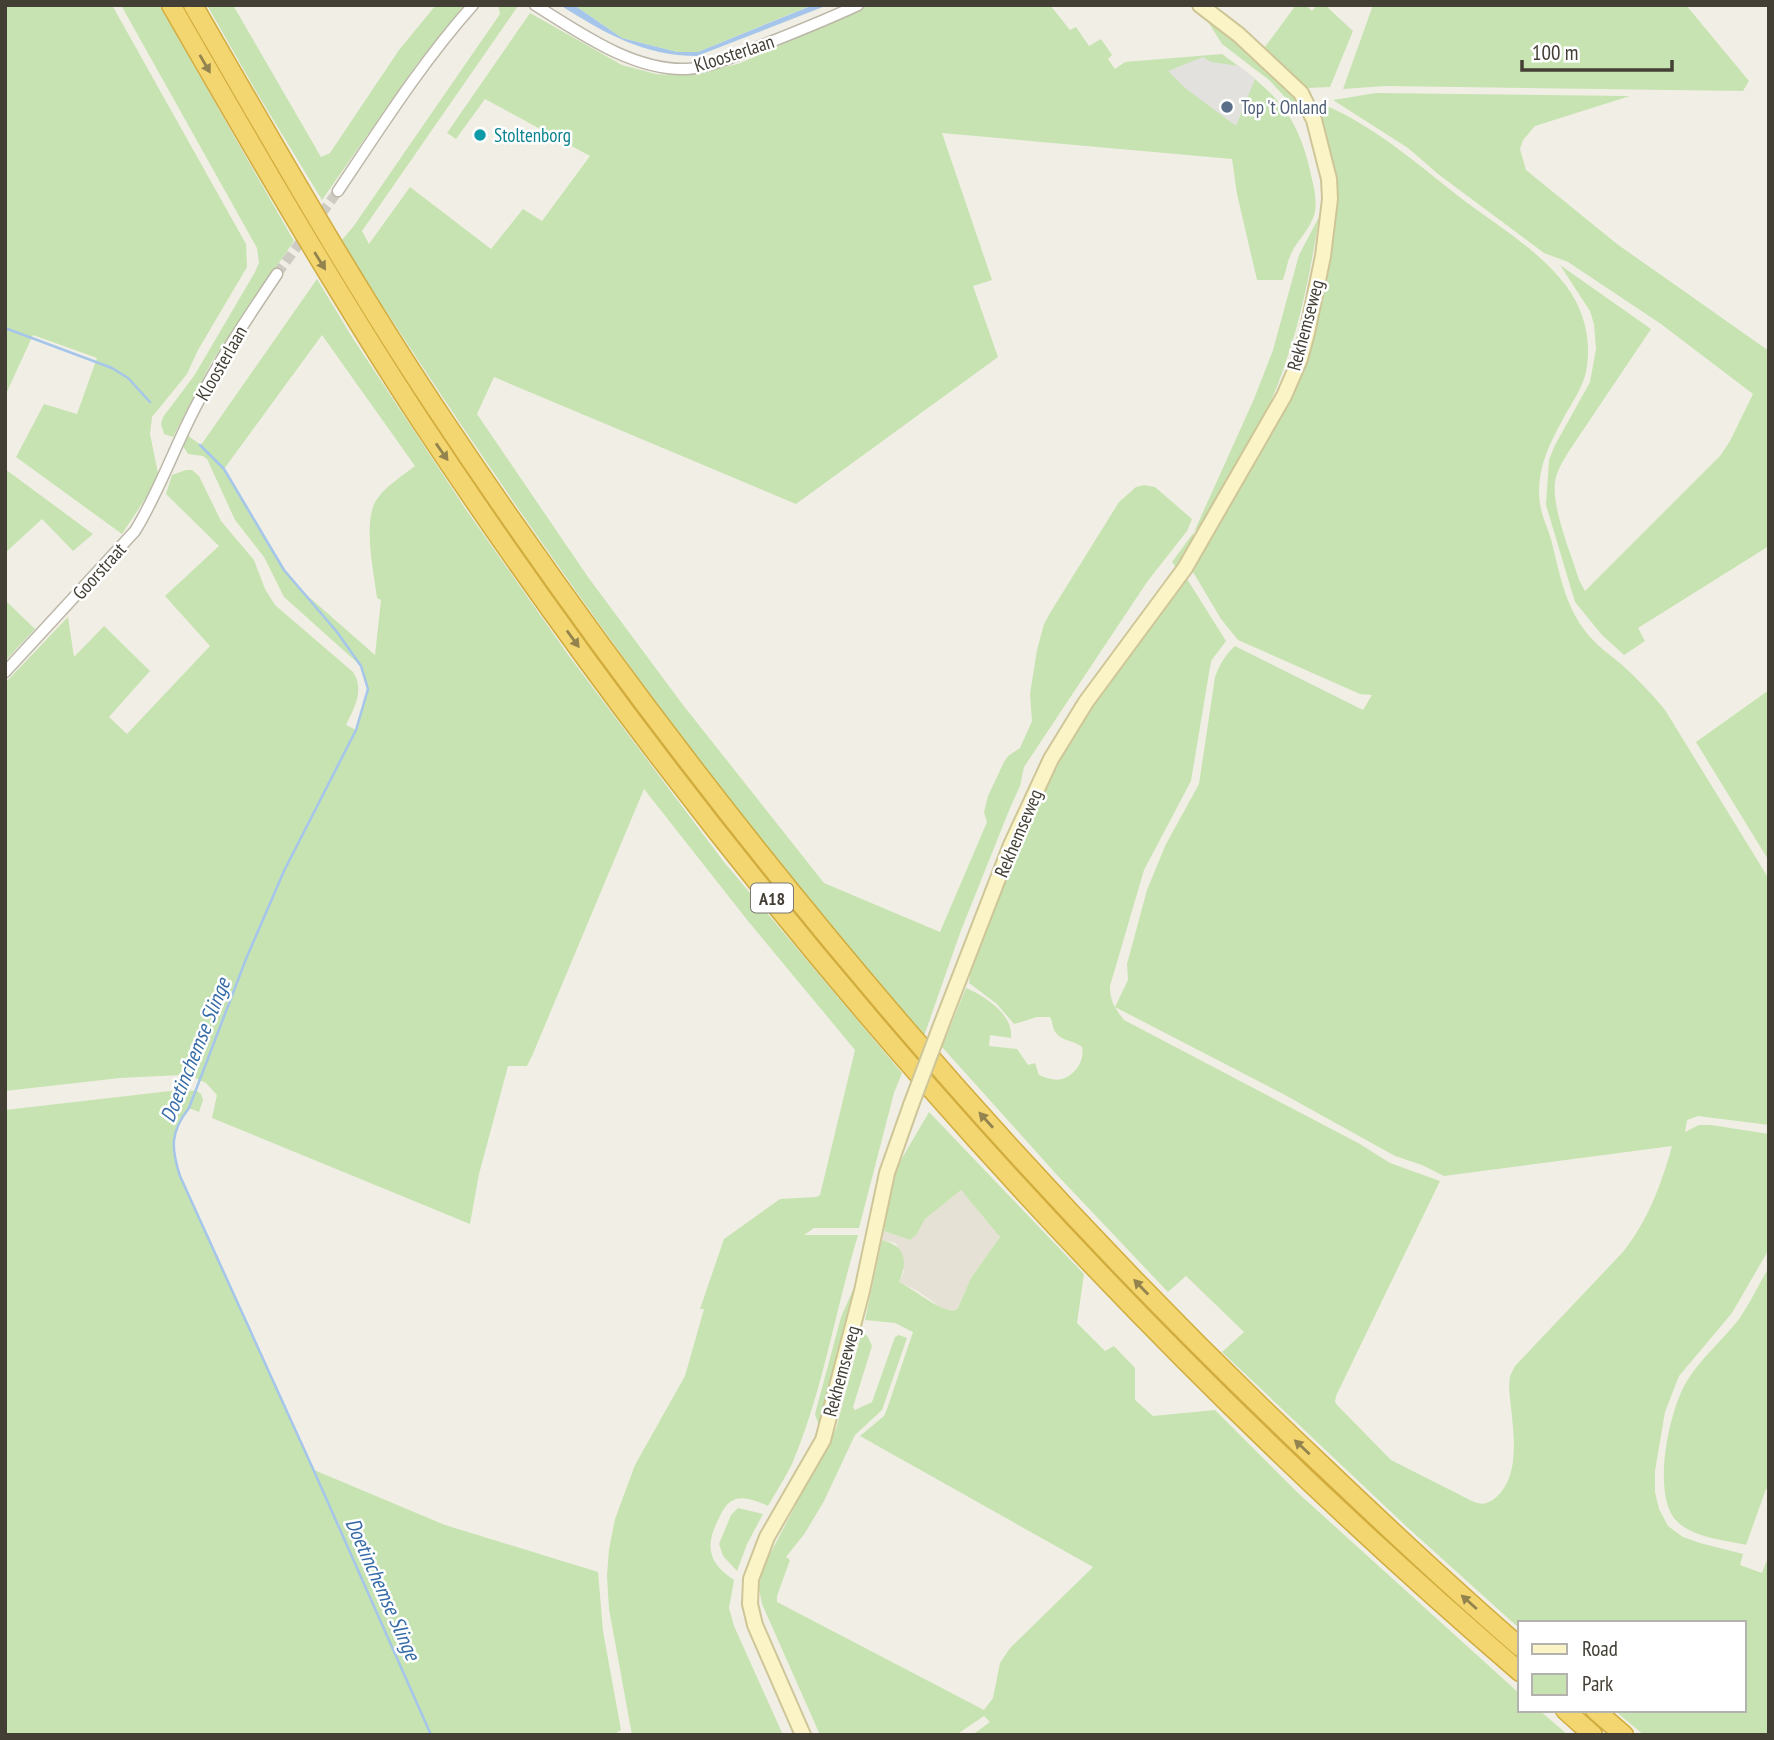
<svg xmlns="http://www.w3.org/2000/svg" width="1774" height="1740" viewBox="0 0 1774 1740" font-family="'PT Sans Narrow',sans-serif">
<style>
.residential{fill:#e5e1d4}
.green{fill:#c7e3b1;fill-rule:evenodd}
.parking{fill:#e2e1dd}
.water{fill:#a5c6ea}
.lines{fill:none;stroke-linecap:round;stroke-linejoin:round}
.stream{stroke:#a5c6ea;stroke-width:2.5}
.street-tunnel{stroke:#ceccc2;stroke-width:10;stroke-dasharray:10 5;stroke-linecap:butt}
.street-casing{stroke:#bcb7a9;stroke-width:13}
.secondary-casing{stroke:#cec698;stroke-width:18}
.highway-casing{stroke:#d1ac3f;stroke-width:21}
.street{stroke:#fff;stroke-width:10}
.secondary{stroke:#faf4c6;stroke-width:14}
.highway{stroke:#f3d66f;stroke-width:18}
.secondary-bridge-casing{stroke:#cec698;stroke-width:18;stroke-linecap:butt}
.secondary-bridge{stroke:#faf4c6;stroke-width:14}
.oneway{fill:#92834f}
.service-dot{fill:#5c6f8a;stroke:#fff;stroke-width:2.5}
.culture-dot{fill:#0f9aa8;stroke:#fff;stroke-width:2.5}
.labels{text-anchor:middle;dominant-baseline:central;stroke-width:5;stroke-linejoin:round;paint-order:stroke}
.shield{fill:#fff;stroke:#7b7972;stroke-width:2}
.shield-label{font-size:18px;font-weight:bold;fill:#433f35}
.street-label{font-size:19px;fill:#433f35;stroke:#fff}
.service-label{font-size:19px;fill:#4e5e75;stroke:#fff;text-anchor:start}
.culture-label{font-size:19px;fill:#0d838f;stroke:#fff;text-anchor:start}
.water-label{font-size:21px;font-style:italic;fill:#376ba7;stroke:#fff}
</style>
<rect width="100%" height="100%" fill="#f1efe5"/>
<!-- residential -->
<path class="residential" d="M961,1190L1000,1237L971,1278L958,1308L954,1311L943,1309L918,1291L899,1282L904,1272L896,1243L882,1240L884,1231L910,1240L917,1234L925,1219Z"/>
<!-- green -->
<path class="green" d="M5,5H112L246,244L247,267L198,350L187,374L152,417L150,434L158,473L151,490L122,534L16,457L44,404L77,414L97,358L33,335L5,396Z
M121,5H159L294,241L211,363L173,437L164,434L161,424L163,417L194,376L255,272L259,263L257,248Z
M207,5H233L321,157L330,153L399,50L436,5H464L417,64L322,200L257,93Z
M498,5L518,6L362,231L369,244L410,187L491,249L523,209L542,221L590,156L485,99L456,139L447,133L530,13L622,65L656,74L673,75L692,74L738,64L870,5H1050L1070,30L1076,27L1089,46L1101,39L1112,55L1108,59L1115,69L1125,62L1222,54C1272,90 1298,112 1311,175C1314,187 1317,200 1315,212C1311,229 1297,240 1291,254C1287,262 1286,272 1283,280H1257L1237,194L1232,159L942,133L992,280L973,286L998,357L796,504L494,377L477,414L588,577L683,705L824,883L940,932L987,822L984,812L988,796L1004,762L1008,756L1020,748L1032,721L1030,694L1037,650L1044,624L1050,613L1119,502L1136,487L1144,485L1155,487L1192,519L1187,531L1147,582L1024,767L1020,786L1010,808L960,933L924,1036C844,941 763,847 690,748C567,583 451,414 341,241L353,227L500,14Z
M574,5H812L698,52H677L622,38Z
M1296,5H1306L1312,11L1317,5H1325L1353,31L1330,87L1306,88L1262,51Z
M1373,5H1686L1749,81L1743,91L1386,86L1343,89Z
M1205,17L1292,89L1302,102L1294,107L1269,80L1222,44Z
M1376,93L1630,96L1535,126L1523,140L1520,149L1526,170L1617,244L1769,351V546L1638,628L1645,641L1624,655L1602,635L1575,602L1546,505L1549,460L1554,447L1590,382L1596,349L1594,324L1590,311L1560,265L1651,329L1569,451C1563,461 1557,470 1555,482C1552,510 1571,553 1579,580L1585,591L1720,456L1730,441L1753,394L1661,324L1568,262L1544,253L1438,174L1408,148L1333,100Z
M1327,106C1379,129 1422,168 1466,202C1501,228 1541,252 1567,287C1585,312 1592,342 1586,372C1582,389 1571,404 1563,419C1547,448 1534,476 1541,509C1543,519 1548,529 1551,539C1559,571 1565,606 1586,632C1596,645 1609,654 1621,664C1637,678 1651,693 1665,710L1769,879V1125L1698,1116L1687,1120L1685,1132L1699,1125H1711L1769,1134V1249L1732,1313L1679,1376L1665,1412L1655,1471V1492L1659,1509L1668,1526L1683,1537L1700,1543L1743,1554L1740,1565L1762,1573L1766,1562L1769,1563V1735H1644L1614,1710H1744V1623H1520V1629L1407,1527L1222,1352L1244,1332L1186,1276L1168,1292L1057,1175L942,1047L966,988C985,996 1014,1015 1011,1038L990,1035L989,1046L1017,1049L1028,1065L1035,1063L1039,1075C1047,1078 1054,1081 1062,1079C1075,1076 1085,1060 1082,1047C1074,1040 1063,1042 1056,1033C1052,1028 1053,1022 1050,1017H1037L1014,1024L997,1004L969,983L970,975L1009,869L1036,808L1060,760L1098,697L1187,579L1226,641L1211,661L1191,781L1144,870L1110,986C1110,1002 1115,1008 1124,1020L1360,1144L1390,1163L1440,1181L1336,1396L1335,1402L1338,1406L1391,1460L1474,1502C1482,1505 1487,1504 1494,1499C1525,1475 1511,1420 1509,1387L1510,1376L1515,1366L1622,1253C1647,1223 1662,1183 1672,1146L1444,1176L1422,1165L1395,1156L1285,1095L1115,1007L1128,980L1127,964L1147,890L1166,844L1199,784L1215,677C1220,664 1225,655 1235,646L1363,710L1372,695L1360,694L1238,640L1221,619L1190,567L1301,369L1331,160L1319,116L1320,107Z
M1319,217C1308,290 1291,367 1256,432C1241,462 1222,491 1205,520L1194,532L1190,548L1176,567L1172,562L1194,532L1254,399L1273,350L1299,255Z
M317,279L352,337L467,511L569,656L724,862L902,1073L894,1093L859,1228H814L804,1235H858C835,1311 823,1391 792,1464C785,1478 776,1492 768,1506C759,1502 746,1496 736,1499C726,1502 722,1512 718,1520C705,1546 708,1563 734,1580L729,1608L734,1626L783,1735H632L609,1609L607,1576L609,1549L615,1519L635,1465L685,1376L704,1309H700L724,1239L780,1199L816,1197L820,1195L855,1050L748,921L644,789L532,1056L527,1066H508L479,1174L470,1224L212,1118L217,1095L206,1083L191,1076L182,1075L120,1078L5,1091V683L68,617L74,657L104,626L150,671L109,717L127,734L210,646L165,596L219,546L166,494L172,475L186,470H192L199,476L221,521L254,560L265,589L275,605L353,672C365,690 354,708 346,725L356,730L368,689L361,666L284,597L264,557L235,520L207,459L203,456L188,454L183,446L187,435L201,445ZM322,335L415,466C402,476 386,486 377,499C362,521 374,572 377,598L381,600L375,655L301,590L284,569L224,469Z
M5,469L93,534L73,551L42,519L5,553Z
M5,600L35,629L5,661Z
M1769,690V861L1696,742Z
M179,1090L197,1091L201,1094L203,1100L199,1112L189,1108C169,1132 172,1148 180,1176L314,1470L445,1525L598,1572L603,1631L621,1730L613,1735H5V1110Z
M929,1112L1084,1274L1077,1323L1105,1351L1114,1346L1135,1368V1400L1153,1416L1215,1410L1298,1493L1520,1694V1710H1539L1568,1735H972L990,1722L984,1716L956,1735H820L762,1604L759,1589L762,1569L836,1429L862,1331L868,1337L872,1346L853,1407L855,1410L872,1402L895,1337L899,1335L907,1338L882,1410L855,1435L824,1501L805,1533L786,1557L790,1560L777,1596V1602L984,1710L993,1698L1000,1663L1010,1648L1093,1567L860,1436L884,1416L887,1409L913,1332L895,1323L865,1320L882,1240C906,1246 908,1261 899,1282C917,1291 934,1308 954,1311L958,1308L971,1278L1000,1237L961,1190L925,1219L917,1234L910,1240L884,1231L894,1172Z
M863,1267L832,1393L819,1426L815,1414L841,1317Z
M1769,1267V1490L1766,1489L1746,1545C1725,1540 1697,1538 1680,1524C1649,1501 1669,1409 1687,1381C1701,1358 1723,1340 1739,1319C1750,1303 1759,1284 1769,1267Z
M738,1508L763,1514L747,1544L737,1571L723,1556L719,1544L731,1515Z"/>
<!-- parking -->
<path class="parking" d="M1203,57L1211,62L1239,66L1255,79L1236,126L1185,88L1168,71Z"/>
<!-- water -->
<path class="water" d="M560,5H574L622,38L677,52H698L813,5H828L697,56C644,56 604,33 560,5Z"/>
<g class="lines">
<!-- stream -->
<path class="stream" d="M5,328L112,368L128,378L150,402
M200,445L224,469L284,570L337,632L361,666L368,689L356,730L284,871L246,959L189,1108C170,1132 171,1148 180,1176L314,1471L431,1735"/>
<!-- street-tunnel -->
<path class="street-tunnel" d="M277,274L338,191"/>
<defs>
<path id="street" d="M535,5C579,32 632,71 687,69C707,68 729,58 748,51C785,36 822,22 858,5
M338,191C381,127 422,62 473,5
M5,672L135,531C159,492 174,448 196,406C219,360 248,317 277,274"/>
<path id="secondary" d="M940,1028L1011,845L1051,759L1086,702L1185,568L1284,396L1300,359L1307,333L1323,256L1330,199L1329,179L1314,120L1301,93L1239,35L1200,5
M803,1735L755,1625L750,1604L751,1579L767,1537L823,1440L862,1291L887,1173L911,1105"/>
<path id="highway" d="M171,5C252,146 333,287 422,423C728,886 1099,1310 1520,1672
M193,5C273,143 352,283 441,416C696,798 989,1151 1324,1467C1388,1528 1453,1589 1520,1647
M1565,1710L1593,1735
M1595,1710L1624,1735"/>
</defs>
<!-- street casing -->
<use href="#street" class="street-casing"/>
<!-- secondary casing -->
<use href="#secondary" class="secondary-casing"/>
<!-- highway casing -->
<use href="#highway" class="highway-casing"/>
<!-- street -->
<use href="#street" class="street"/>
<!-- secondary -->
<use href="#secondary" class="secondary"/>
<!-- highway -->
<use href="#highway" class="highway"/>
<defs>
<path id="secondary-bridge" d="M911,1105L940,1028"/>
</defs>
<!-- secondary-bridge casing -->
<use href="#secondary-bridge" class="secondary-bridge-casing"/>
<!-- secondary-bridge -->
<use href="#secondary-bridge" class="secondary-bridge"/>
</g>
<!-- one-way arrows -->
<defs><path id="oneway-solid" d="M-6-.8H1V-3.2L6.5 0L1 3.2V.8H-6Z" transform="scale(1.75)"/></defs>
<g class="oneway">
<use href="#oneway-solid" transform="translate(205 64) rotate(60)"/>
<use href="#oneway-solid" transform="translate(320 261) rotate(58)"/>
<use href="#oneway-solid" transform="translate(442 452) rotate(55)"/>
<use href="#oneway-solid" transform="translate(573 639) rotate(54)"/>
<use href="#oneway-solid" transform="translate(986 1120) rotate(-132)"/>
<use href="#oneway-solid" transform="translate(1141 1287) rotate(-134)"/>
<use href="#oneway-solid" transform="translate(1302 1447) rotate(-137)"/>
<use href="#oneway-solid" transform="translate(1469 1602) rotate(-138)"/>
</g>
<!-- markers -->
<circle class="service-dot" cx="1227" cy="107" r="7"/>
<circle class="culture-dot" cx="480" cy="135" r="7"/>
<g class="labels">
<!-- shield labels -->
<rect class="shield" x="751" y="883.5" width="42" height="29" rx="5"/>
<g class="shield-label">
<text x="772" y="898">A18</text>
</g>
<!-- street labels -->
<g class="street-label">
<text transform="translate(734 53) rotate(-18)">Kloosterlaan</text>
<text transform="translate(1305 325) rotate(-75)">Rekhemseweg</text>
<text transform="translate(221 363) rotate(-60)">Kloosterlaan</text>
<text transform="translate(99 571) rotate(-48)">Goorstraat</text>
<text transform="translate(1018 833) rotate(-67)">Rekhemseweg</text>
<text transform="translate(841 1371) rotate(-75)">Rekhemseweg</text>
</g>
<!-- service labels -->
<g class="service-label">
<text x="1241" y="107">Top 't Onland</text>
</g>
<!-- culture labels -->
<g class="culture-label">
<text x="494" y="135">Stoltenborg</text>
</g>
<!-- water labels -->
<g class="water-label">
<text transform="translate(195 1050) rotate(-68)">Doetinchemse Slinge</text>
<text transform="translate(383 1589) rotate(66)">Doetinchemse Slinge</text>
</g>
</g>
<!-- border -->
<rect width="1774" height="1740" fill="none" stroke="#433f35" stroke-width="14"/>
<!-- legend -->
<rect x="1518" y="1621" width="228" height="91" fill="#ffffff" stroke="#b4b2ae" stroke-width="2"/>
<rect x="1532" y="1644" width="35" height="10" fill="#faf4c6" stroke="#b4b2ae" stroke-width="2"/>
<text x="1582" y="1656" font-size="21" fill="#433f35">Road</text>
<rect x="1532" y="1674" width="35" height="21" fill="#c7e3b1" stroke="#b4b2ae" stroke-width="2"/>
<text x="1582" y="1691" font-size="21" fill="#433f35">Park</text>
<!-- scale -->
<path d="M1522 60v10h150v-10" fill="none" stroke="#433f35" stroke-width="3.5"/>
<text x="1532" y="60" font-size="21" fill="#433f35" stroke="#ffffff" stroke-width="5" paint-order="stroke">100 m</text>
</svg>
